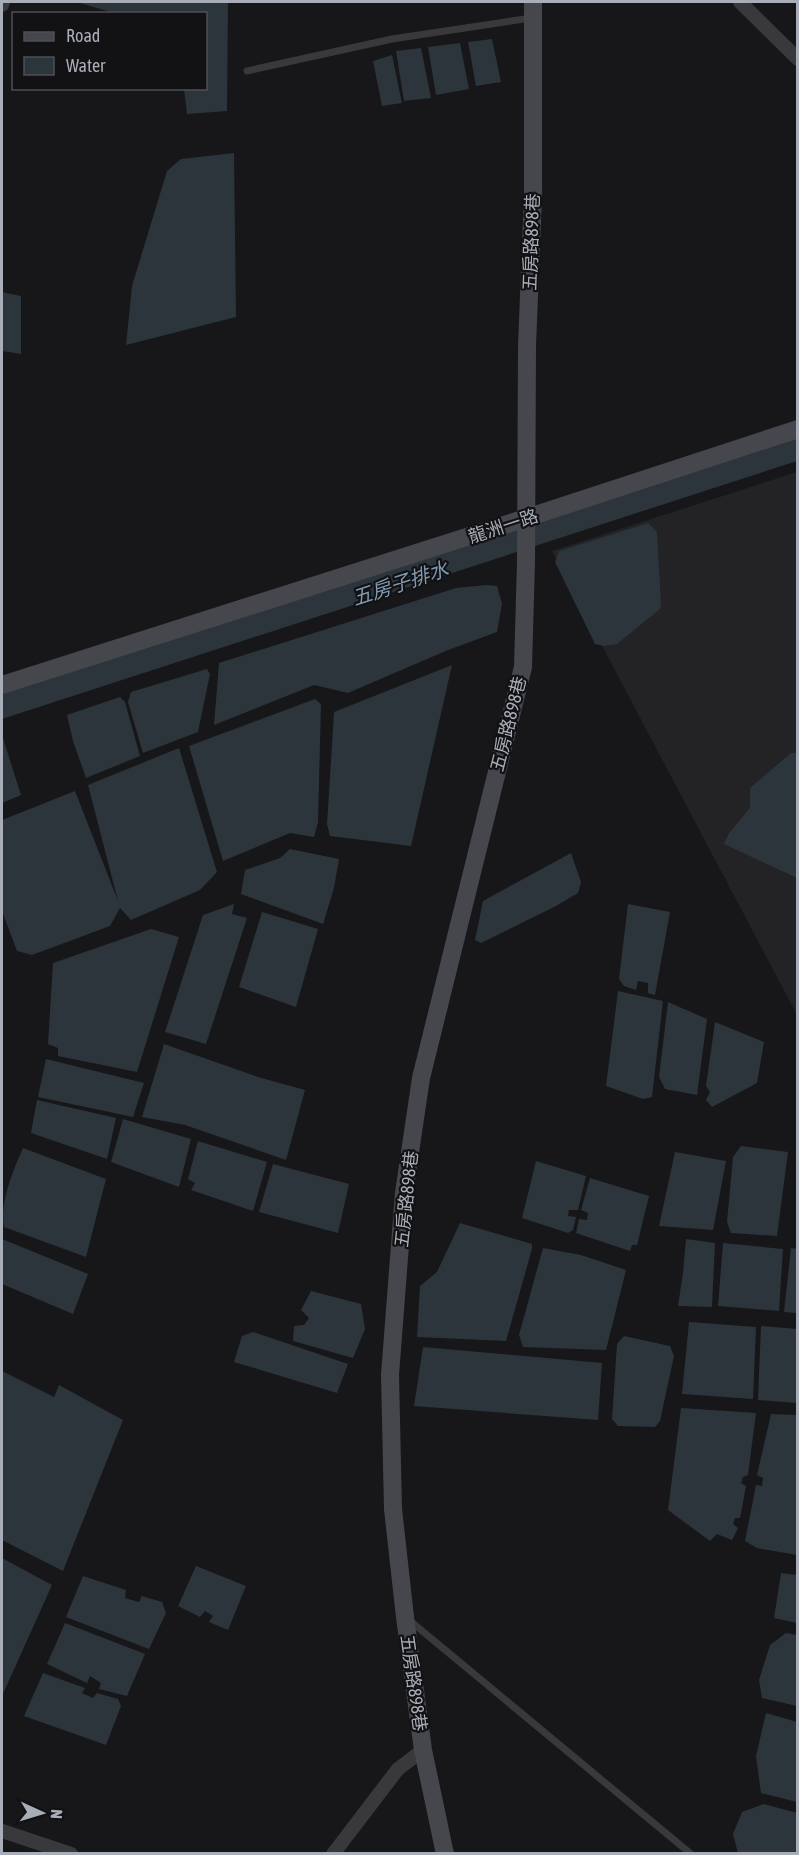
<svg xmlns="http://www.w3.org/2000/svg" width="799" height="1855" viewBox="0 0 799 1855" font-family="'Asap Condensed','Noto Sans TC',sans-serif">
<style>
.built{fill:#232225}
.water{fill:#2d353c}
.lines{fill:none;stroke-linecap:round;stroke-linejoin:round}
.lane{stroke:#38383d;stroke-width:7}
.street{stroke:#38383d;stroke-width:14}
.secondary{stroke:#46474d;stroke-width:18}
.labels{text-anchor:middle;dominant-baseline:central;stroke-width:4.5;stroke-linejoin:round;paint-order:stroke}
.street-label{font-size:18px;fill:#a9adb8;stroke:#121113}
.water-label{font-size:20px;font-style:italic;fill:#809ab2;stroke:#121113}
</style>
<rect width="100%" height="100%" fill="#171618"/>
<!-- built -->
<path class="built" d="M797,472V1015L552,551Z"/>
<!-- water -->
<path class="water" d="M80,3L228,2L227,111L187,114L184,89L206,88V14L114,13Z
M492,39L501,82L476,86L468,42Z
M460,43L469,89L436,95L428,47Z
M421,48L431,98L404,101L396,51Z
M392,55L402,103L382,106L373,61Z
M234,153L236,317L126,345L132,286L167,171L181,159Z
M2,292L21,296V354L2,351Z
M797,433V461L2,719V690Z
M648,523L657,532L661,604L660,609L617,644L604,646L595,644L555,562L559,551Z
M487,585L497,586L502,604L497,632L448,650L348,693L314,685L214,725L219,663L456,588Z
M452,665L411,846L330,836L327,824L334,712Z
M207,669L210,674L198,732L143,753L128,702L131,692Z
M120,697L125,702L140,756L86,778L73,741L67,715Z
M315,699L321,704L318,822L314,837L290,833L223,861L189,746Z
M2,735L21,795L2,803Z
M179,748L217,872L200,890L131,920L120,908L110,926L32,955L17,951L2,911V820L75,791L118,901L88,785Z
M791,753H797V878L724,844L729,833L750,808V788Z
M290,849L339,859L334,888L323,924L241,894L245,870L280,858Z
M571,853L581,882L578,893L556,906L481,943L475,940L483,901Z
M234,904L232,914L247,918L206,1044L165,1032L203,915Z
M628,904L670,912L655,995L648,993V983L638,981L636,990L624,986L619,979Z
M262,912L318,929L296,1007L239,987Z
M151,929L179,937L137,1072L58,1056V1048L48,1044L53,963Z
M618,991L663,1001L652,1097L643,1099L606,1086Z
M668,1002L707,1019L697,1095L665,1089L659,1077Z
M715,1022L764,1042L757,1083L712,1107L706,1100L710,1092L706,1086Z
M164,1044L258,1077L305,1090L286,1160L185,1125L142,1117Z
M46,1059L144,1083L133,1117L38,1097Z
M37,1100L116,1118L107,1159L31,1133Z
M123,1119L191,1139L179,1187L111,1162Z
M198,1141L267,1162L253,1211L191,1190L195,1183L188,1179Z
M741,1146L788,1152L777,1236L731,1233L727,1222L733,1157Z
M23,1148L106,1179L86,1257L4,1227C0,1201 13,1171 23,1148Z
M675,1152L726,1161L713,1230L659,1226Z
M536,1161L586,1176L578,1210H569L568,1216L576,1217L573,1230L568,1233L522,1218Z
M273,1164L349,1184L338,1233L259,1212Z
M590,1178L649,1196L637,1245H632L630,1251L576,1233L579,1219L587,1220L588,1213L581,1210Z
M460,1223L532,1244V1249L506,1341L417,1337L420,1286L437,1272Z
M2,1239L88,1274L73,1314L2,1284Z
M686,1239L715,1243L712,1307L678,1306L683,1273Z
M723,1243L783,1249L779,1311L718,1306Z
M543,1248L581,1255L626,1270L606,1350L523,1347L519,1335Z
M791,1248L797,1249V1313L784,1312Z
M311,1291L361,1304L365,1329L353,1358L293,1341L294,1326L304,1325L309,1318L301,1310Z
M689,1322L756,1327L753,1399L682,1394Z
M761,1326L797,1329V1403L758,1400Z
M253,1332L348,1364L337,1393L234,1362L242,1336Z
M624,1336L670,1346L674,1356L660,1421L655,1427L618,1426L612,1419L617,1344Z
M423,1347L602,1363L598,1420L414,1406Z
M2,1371L54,1397L59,1385L123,1420L63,1571L2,1540Z
M681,1408L756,1413L748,1475L743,1477L741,1483L746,1486L740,1518H735L733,1524L738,1528L732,1540L717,1534L710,1541L668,1510Z
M771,1414L797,1415V1555L757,1548L745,1541L756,1485L762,1486L763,1478L757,1475Z
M2,1558L52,1585L2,1696Z
M196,1566L246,1586L228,1630L209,1622L213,1616L205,1611L200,1617L178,1606Z
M781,1573L797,1575V1623L774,1618Z
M83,1576L126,1590L125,1598L139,1602L142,1596L162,1602L166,1613L149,1649L66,1617Z
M65,1623L145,1654L127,1696L99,1689L101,1683L90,1676L87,1683L47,1664Z
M786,1633L797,1635V1706L762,1698L759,1680L770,1645Z
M43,1673L85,1688L82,1693L93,1698L97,1693L118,1699L121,1706L106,1745L24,1716Z
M766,1713L797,1722V1802L761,1793L756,1756Z
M764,1804L797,1813V1853H738L733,1834L742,1812Z"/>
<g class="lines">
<!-- lane -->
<path class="lane" d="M247,71L392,39L531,18
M409,1620L691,1854"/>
<!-- street -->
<path class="street" d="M740,2L798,59
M2,5L3,2
M2,1831L71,1854
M333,1854L398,1769L423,1750"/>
<!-- secondary -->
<path class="secondary" d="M2,685L526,518L798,429
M445,1854L423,1750L405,1617L393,1509L390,1375L404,1193L421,1078L523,667L526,562L527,346L533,196V2"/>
</g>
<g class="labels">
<!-- street labels -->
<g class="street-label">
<text transform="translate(531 242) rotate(-88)">五房路898巷</text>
<text transform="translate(503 526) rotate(-18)">龍洲一路</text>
<text transform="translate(508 724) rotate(-76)">五房路898巷</text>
<text transform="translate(406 1199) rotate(-84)">五房路898巷</text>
<text transform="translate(414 1683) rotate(82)">五房路898巷</text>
</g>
<!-- water labels -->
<g class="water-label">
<text transform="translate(400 583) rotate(-18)">五房子排水</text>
</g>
</g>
<!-- border -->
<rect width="799" height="1855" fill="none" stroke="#a9adb8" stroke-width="6"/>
<!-- legend -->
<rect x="12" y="12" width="195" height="78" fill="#121113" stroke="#4e4f55" stroke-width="1.5"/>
<rect x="24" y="32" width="30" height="9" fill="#46474d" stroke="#4e4f55" stroke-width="1.5"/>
<text x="66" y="42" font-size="18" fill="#a9adb8">Road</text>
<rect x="24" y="57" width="30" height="18" fill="#2d353c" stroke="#4e4f55" stroke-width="1.5"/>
<text x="66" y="72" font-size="18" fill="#a9adb8">Water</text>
<!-- north arrow -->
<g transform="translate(42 1813) rotate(94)" stroke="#121113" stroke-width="4.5" paint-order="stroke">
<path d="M0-4.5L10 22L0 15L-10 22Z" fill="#a9adb8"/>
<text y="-9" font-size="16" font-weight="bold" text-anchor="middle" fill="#a9adb8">N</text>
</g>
</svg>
